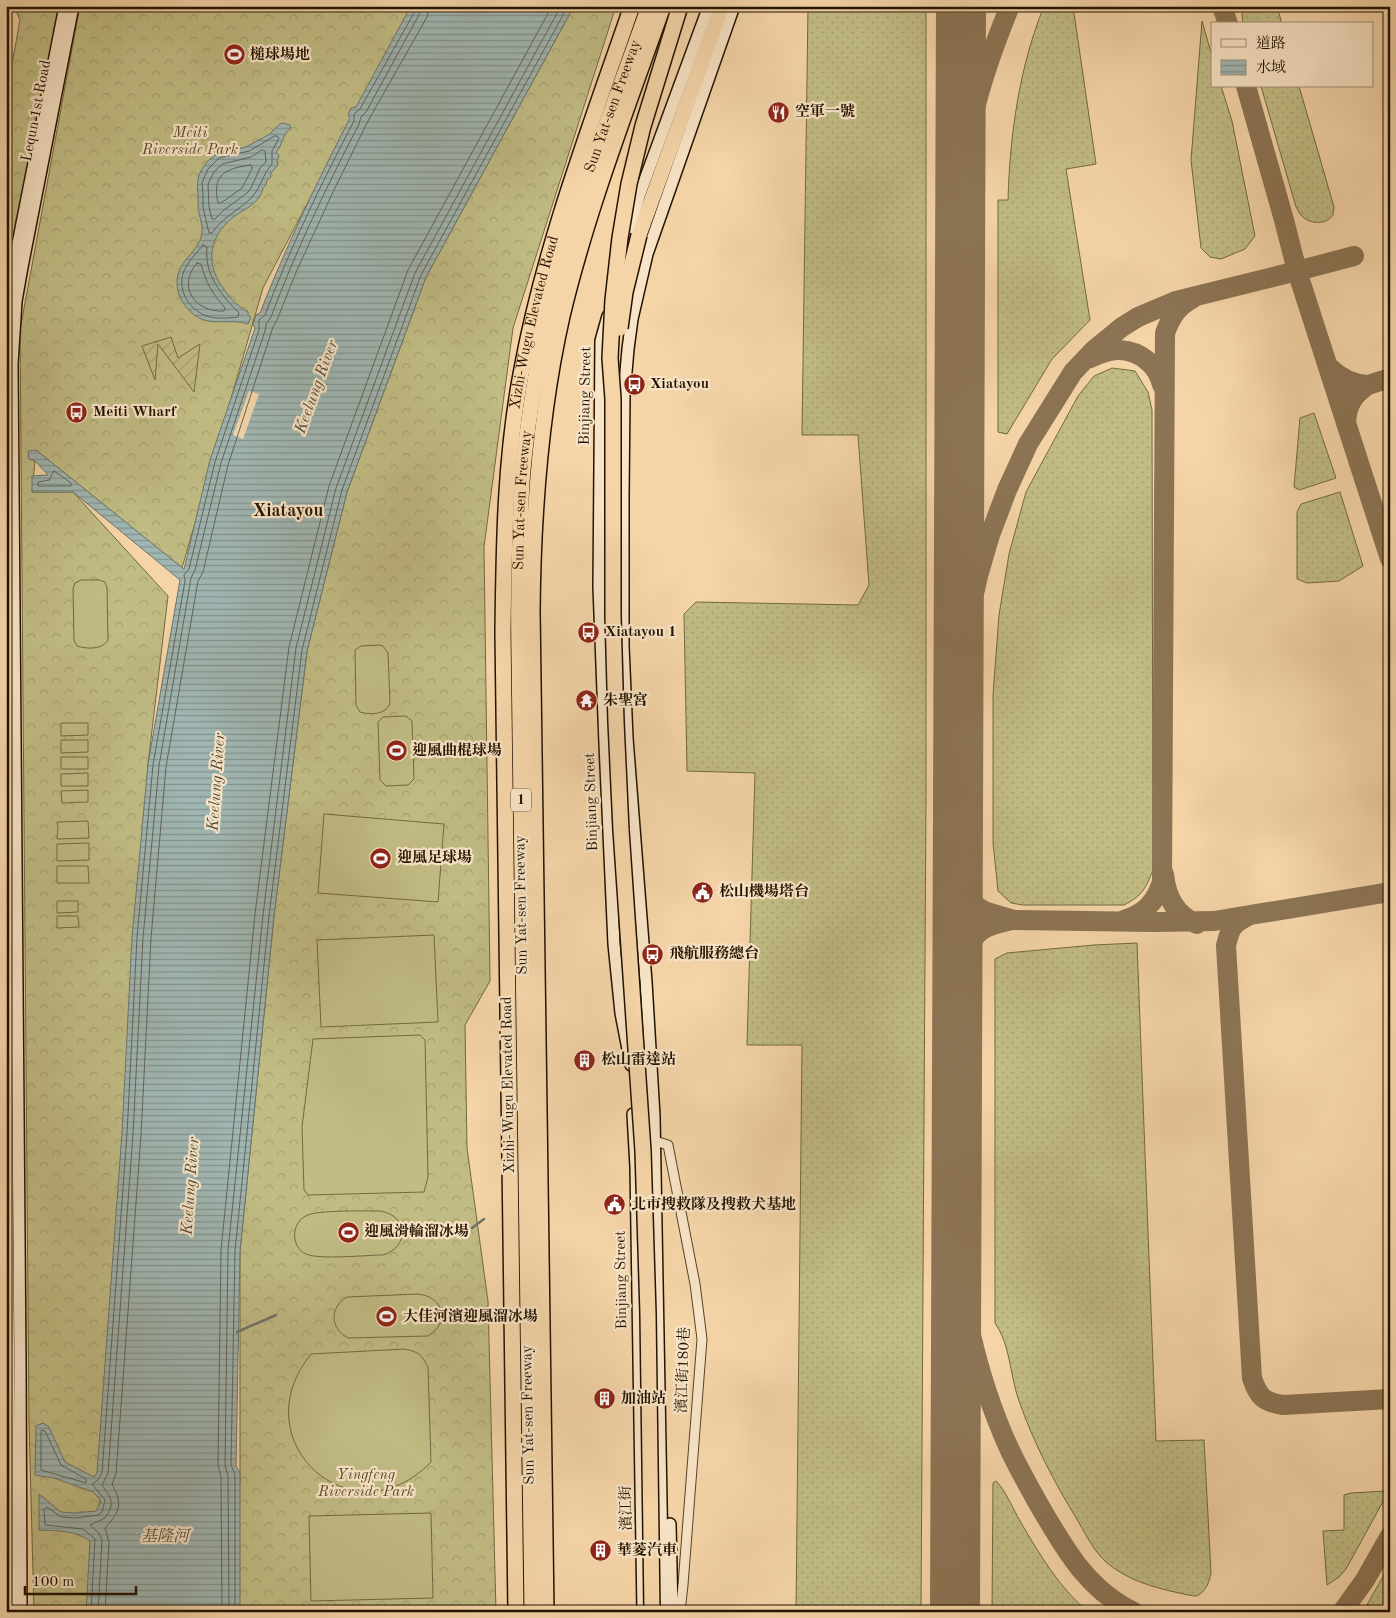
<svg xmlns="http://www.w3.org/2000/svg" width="1396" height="1618" viewBox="0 0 1396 1618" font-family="'Old Standard TT','Noto Serif TC',serif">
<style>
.grass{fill:url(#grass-dots);stroke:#726842}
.forest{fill:url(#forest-crowns);stroke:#726842}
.garden{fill:url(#garden-furrows);stroke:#726842}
.pitch{fill:#c1bc84;stroke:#726842}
.water{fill:url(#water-rules);stroke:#6e756b}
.pier{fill:#f5d5a8}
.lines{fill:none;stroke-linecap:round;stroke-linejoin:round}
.shore{stroke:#616459;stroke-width:1}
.stream{stroke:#6e756b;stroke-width:2.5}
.taxiway{stroke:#8c7454;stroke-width:20}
.runway{stroke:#8c7454;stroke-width:50}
.street-casing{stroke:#57442a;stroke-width:11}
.secondary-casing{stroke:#221300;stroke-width:14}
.highway-casing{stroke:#221300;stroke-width:18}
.street{stroke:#f8e4c6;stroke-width:9}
.secondary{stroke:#f8e4c6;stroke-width:11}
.highway{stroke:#f5d5a8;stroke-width:15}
.highway-bridge-casing{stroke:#221300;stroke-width:18;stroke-linecap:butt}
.highway-bridge{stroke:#f5d5a8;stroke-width:15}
.labels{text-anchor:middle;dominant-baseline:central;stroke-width:4.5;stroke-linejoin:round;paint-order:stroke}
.shield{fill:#f8e4c6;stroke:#62523b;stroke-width:1}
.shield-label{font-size:14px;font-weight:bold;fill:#221300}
.poi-label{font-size:15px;font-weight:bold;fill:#221300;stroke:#f8e4c6;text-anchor:start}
.street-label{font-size:15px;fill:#221300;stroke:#f8e4c6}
.park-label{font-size:15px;font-style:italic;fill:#5a4e2e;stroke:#f8e4c6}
.water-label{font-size:16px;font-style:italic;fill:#4e4c3e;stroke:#f8e4c6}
.quarter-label{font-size:18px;font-weight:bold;fill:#221300;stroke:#f8e4c6}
</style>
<defs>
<pattern id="grass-dots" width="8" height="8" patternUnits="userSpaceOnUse" patternTransform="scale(1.25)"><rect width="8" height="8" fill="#c1bc84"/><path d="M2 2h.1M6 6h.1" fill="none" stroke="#a6a170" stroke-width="1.8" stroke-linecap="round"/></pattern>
<pattern id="forest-crowns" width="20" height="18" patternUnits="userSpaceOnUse" patternTransform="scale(1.25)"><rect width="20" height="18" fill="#c1bc84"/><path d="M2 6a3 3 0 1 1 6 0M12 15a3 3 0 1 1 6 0" fill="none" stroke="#a6a170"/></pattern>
<pattern id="garden-furrows" width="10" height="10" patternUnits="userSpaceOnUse" patternTransform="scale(1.25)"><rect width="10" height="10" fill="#c1bc84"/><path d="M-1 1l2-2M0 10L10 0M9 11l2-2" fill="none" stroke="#a6a170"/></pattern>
<pattern id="water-rules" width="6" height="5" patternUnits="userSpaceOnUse" patternTransform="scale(1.25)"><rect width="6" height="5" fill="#a0b6b2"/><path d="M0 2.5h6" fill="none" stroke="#82938e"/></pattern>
</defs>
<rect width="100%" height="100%" fill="#f5d5a8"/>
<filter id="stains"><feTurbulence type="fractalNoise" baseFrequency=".004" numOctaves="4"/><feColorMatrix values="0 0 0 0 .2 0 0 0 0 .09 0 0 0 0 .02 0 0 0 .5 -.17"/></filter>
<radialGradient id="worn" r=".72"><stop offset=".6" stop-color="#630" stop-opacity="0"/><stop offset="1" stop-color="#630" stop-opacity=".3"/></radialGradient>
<!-- grass -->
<path class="grass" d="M808,6H926V795L921,1612H796L802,1045H747L755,773L687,771L684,614L696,602L858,605L869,585L858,435H802Z
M1044,6H1073L1096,164L1066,169L1090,320L1052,359L1007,434L998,432V200H1008C1010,134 1019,68 1044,6Z
M1244,6H1277L1282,24H1243L1242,15Z
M1202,21L1212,56V86H1221L1232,121L1255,236L1245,249L1221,259L1210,257L1201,248L1191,160Z
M1261,86H1299L1334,207C1334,208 1333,215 1333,215C1327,225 1310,224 1303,217C1300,215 1298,210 1296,207Z
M1112,368L1135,371L1148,392L1152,410L1153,870C1146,888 1142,896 1124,905H1023L1011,903L998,891L993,843V695L999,615L1009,554L1026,492L1078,396L1094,376Z
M1314,413L1336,478L1299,490L1294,487L1300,418Z
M1340,492L1363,566L1339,581L1307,583L1297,579V512L1301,504Z
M1137,943L1156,1441L1204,1440L1211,1573C1209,1583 1206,1591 1197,1596C1191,1596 1185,1594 1179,1593C1152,1587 1127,1580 1106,1562C1094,1551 1086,1535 1078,1521C1054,1482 1033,1442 1018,1398C1010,1374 1010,1344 995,1323V959L1007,953L1094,945Z
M996,1481C1006,1491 1013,1509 1020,1521C1040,1555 1058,1586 1088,1612H992L993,1483Z
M1386,1491L1385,1498L1346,1569L1339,1577L1327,1585L1323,1531L1344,1530V1495L1351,1493Z
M1390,1564V1610L1389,1612H1363Z"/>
<!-- forest -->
<path class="forest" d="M14,6H60L6,292V98L20,20Z
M80,6H411L263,288L182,568L36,450L32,492H73L168,596L148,764L96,1558L95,1612H34L29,1421L20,330Z
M574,6H616L513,328L484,547L490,981L465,1025L467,1148L488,1301L496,1612H236L240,1473V1251L274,916L307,651L347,492L426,277Z"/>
<!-- garden -->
<path class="garden" d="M171,337L178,358L200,344L194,392L158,344L155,380L142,346Z"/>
<!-- pitch -->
<path class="pitch" d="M81,580H99L105,582L107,588L108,640C102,650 87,649 77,646L74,640L73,589L75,583Z
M379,645L383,646L388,653L390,703C386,715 370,715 360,712L356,705L355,650L361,646Z
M406,716L412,721L414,779L408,785L386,786L380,780L378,722L383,717Z
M88,723V735L61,736V723Z
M61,740H88V752L61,753Z
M61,757H88V769H61Z
M88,773V786H61V774Z
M88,790V802L62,803L61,791Z
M324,814L444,824L438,902L318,893Z
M88,821L89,838L57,839L58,828L57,822Z
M89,843V860L57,861V844Z
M57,866H88L89,883H57Z
M57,901H78V912L57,913Z
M57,916H78L79,927L57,928Z
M434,935L438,1022L321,1027L317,940Z
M420,1035L425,1040L428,1177L424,1192L308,1195L304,1190L302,1127L313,1039Z
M380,1211C408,1215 410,1247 383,1255C367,1255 319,1260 306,1254C290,1247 291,1221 308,1215C320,1210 364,1211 380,1211Z
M418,1294C444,1297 451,1322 428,1336L348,1338C330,1328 329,1308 347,1297Z
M404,1349C419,1352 421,1354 428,1367L431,1462C353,1543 240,1441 311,1354Z
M431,1513L433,1598L311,1601L309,1516Z"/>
<!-- water -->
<path class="water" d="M411,6H574L426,277L347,492L307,651L274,916L240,1251L236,1466L240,1473V1612H86L90,1541C75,1530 57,1531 39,1530V1494L61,1512L75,1513L96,1511L101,1501L93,1492L54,1478L35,1475L36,1426L43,1423L49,1427L65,1462L94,1477L97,1473L122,1133L132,937L148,764L180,580L73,492H32V476L48,475L35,461L29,459L28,451L36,450L184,569L210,460L255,328L253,324L256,315L260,313C286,246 317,182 350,118L348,115L351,108L356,107Z
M282,123L290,125L291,128C282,134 283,145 276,152L279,156L277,162L278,165L270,174L271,177L267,180L266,185L263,188C261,203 242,210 231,219C211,236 206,259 219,282C226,293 236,306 248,312V315L251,317L248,324C227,317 206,330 188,309C175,296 173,275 185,261C192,252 201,244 202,232C203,226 200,219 199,213C197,207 199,201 198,194C197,182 197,176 204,166C216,148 231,153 248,146C251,144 269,135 271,133C275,129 276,126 282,123Z"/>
<!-- pier -->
<path class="pier" d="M249,391L259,394L243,439L233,435Z"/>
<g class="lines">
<!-- shore -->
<path class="shore" d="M275,136H277L279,138L272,151V164C263,174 261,187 252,197C240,210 222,217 212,233H209L203,207V195L202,183L208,169L219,158L249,151Z
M262,150L265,151L266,162L260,168L251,188L247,193L224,210L215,219H212L209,207L208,184L214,172L222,164L251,157Z
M250,165L252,166V169L242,188L221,203H218C212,175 224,169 250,165Z
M203,245L207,247C204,274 221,295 239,313L238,317C229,318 219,319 210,317C190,312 176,290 184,271C188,261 197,253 203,245Z
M197,263L201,264C206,283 212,293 225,308L224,311C196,313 176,287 197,263Z
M54,471L71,483V486H38V482L49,480Z
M42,1430L45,1431L61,1465L86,1479V1483L41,1470V1432Z
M91,1612L95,1539L83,1529L45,1525L44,1510L47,1507L61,1517L76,1518L98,1515L102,1512L105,1500L92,1484L98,1480L102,1473L127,1134L137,937L153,765L185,581L184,575L189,569L215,462L259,330V320L265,315C290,248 321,184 354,121V114L360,109L415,11V6
M98,1612L102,1540L99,1533L90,1525L105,1518C116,1502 111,1499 102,1485L108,1473L133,1134L143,938L159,766L191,578L195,570L221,463L265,331L266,324L271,317C296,250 326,188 359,124L361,117L366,112L420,13L421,6
M105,1612L109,1542L105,1528C120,1512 123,1504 112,1484L116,1474L141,1135L151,938L166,767L198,581L203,572L228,465L273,327L277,320L297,270L333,192L368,121L427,17L429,6
M222,1612L221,1477L218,1465L221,1250L255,914L289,647L329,486L408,270L552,6
M229,1612L228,1476L225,1465L228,1250L263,915L296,648L336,488L415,273L561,6
M235,1612V1474L231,1465L235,1251L269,916L302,650L342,490L421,275L568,6"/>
<!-- stream -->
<path class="stream" d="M472,1228L484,1219
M237,1332L276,1315"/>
<!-- taxiway -->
<path class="taxiway" d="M1222,6L1228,24
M1246,86L1284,220L1297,271L1390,559
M960,195C963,174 965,154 969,134C978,90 993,47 1010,6
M1354,256L1297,271L1176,301L1138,317L1122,327L1094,350L1073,372L1028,444L1007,490L990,535L978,576L969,616L963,657L958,697L966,895L973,904L984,911L1014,920L1153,922L1214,921L1390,892
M1090,358C1099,354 1110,349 1120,350C1141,351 1158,366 1162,385
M1329,367C1340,378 1352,384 1368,385C1353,395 1347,405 1346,423
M1368,385L1390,378
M1164,874C1166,896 1175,915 1197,924
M1248,916C1232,924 1230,928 1226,946L1252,1378C1258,1396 1263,1402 1283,1405L1390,1399
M1012,920C985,926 977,928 964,954C962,1013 960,1072 959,1132C957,1200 955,1269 971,1335C980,1373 992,1411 1008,1446C1018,1468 1030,1489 1042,1510C1066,1551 1089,1591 1134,1612
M1124,920C1145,913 1155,903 1162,882L1165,333C1171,317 1177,307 1192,299
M1342,1612L1365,1580L1390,1536"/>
<!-- runway -->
<path class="runway" d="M955,1612L961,6"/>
<defs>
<path id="street" d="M655,1141L668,1145L695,1284L702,1339L683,1585L680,1612"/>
<path id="secondary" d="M624,252L639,196L709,6
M608,316L601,341L599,587L605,744L614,944L621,1013L631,1065
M6,320L14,264L65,6
M6,701L8,949L6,1082L11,1612
M633,1114L636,1167L643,1612
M670,1524L672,1612
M21,1612L20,1363L12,364L16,301L22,267L73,6
M663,1612L654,1116L646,982L627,738L623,646V496L624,395L628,349L632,319L647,254L734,6"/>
<path id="highway" d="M639,235L722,6"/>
</defs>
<!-- street casing -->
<use href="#street" class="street-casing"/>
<!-- secondary casing -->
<use href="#secondary" class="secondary-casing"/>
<!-- highway casing -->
<use href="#highway" class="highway-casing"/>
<!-- street -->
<use href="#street" class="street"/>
<!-- secondary -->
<use href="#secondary" class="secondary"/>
<!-- highway -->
<use href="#highway" class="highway"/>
<defs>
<g id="highway-bridge">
<path d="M620,328L625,292L639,235"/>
<path id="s1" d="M516,1612L503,633C504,544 505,456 522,369C545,244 591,125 632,6"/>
<path id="s2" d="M532,1612L519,654C518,597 519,540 522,483C525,440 532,396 540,352C562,234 609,120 649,6"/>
<path d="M546,1612L532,610C533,511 540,413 562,316C587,211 627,108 663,6"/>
<path d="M652,1612L648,1314L643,1151L621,830L616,722L613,616V399L610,358L613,300L620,238L629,184L643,126L680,6"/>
</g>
</defs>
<!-- highway-bridge casing -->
<use href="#highway-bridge" class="highway-bridge-casing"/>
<!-- highway-bridge -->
<use href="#highway-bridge" class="highway-bridge"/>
</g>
<!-- icons -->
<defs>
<symbol id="stadium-disc" viewBox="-11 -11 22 22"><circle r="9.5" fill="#8f2418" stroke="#f8e4c6"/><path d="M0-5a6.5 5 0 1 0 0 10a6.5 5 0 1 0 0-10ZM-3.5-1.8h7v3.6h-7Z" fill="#fff"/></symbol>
<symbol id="restaurant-disc" viewBox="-11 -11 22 22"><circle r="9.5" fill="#8f2418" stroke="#f8e4c6"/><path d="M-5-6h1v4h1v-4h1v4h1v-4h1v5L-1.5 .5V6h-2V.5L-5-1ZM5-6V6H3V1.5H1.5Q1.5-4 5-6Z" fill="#fff"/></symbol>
<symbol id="bus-disc" viewBox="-11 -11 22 22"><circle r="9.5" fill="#8f2418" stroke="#f8e4c6"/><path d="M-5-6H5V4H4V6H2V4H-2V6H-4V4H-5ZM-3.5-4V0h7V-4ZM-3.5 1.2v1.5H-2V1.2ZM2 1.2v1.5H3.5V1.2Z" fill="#fff"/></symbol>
<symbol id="temple-disc" viewBox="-11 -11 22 22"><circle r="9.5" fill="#8f2418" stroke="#f8e4c6"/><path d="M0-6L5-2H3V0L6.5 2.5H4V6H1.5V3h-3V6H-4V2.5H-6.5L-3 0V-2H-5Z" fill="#fff"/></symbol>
<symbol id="civic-disc" viewBox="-11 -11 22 22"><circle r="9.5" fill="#8f2418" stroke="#f8e4c6"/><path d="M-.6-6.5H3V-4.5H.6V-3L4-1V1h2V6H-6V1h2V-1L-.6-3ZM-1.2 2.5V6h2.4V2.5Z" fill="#fff"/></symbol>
<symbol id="building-disc" viewBox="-11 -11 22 22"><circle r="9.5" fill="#8f2418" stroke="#f8e4c6"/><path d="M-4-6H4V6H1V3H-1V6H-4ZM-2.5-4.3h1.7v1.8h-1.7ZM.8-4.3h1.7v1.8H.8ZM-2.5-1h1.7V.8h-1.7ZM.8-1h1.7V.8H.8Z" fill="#fff"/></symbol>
</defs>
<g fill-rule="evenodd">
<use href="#stadium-disc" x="222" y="42" width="25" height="25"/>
<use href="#restaurant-disc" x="766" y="100" width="25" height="25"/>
<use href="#bus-disc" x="622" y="372" width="25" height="25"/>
<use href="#bus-disc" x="64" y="400" width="25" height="25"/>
<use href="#bus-disc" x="576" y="620" width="25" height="25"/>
<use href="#temple-disc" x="574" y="688" width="25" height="25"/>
<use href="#stadium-disc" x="384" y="738" width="25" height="25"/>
<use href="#stadium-disc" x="368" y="846" width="25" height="25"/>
<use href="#civic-disc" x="690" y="880" width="25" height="25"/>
<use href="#bus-disc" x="640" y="942" width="25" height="25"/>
<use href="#building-disc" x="572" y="1048" width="25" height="25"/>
<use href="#civic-disc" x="602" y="1192" width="25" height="25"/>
<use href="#stadium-disc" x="336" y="1220" width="25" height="25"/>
<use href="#stadium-disc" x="374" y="1304" width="25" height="25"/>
<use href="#building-disc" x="592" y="1386" width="25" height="25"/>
<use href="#building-disc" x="588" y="1538" width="25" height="25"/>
</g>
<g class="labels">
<!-- shield labels -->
<rect class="shield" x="511" y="788.5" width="20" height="23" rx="4"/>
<g class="shield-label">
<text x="521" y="800">1</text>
</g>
<!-- poi labels -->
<g class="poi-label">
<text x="250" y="55">槌球場地</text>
<text x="795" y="112">空軍一號</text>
<text x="650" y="384">Xiatayou</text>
<text x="93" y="412">Meiti Wharf</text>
<text x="605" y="632">Xiatayou 1</text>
<text x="603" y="701">朱聖宮</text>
<text x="412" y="751">迎風曲棍球場</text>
<text x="397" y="858">迎風足球場</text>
<text x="719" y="892">松山機場塔台</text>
<text x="669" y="954">飛航服務總台</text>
<text x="601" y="1060">松山雷達站</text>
<text x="631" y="1205">北市搜救隊及搜救犬基地</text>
<text x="364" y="1232">迎風滑輪溜冰場</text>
<text x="403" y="1317">大佳河濱迎風溜冰場</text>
<text x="621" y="1399">加油站</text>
<text x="617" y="1551">華菱汽車</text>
</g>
<!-- street labels -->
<g class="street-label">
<text stroke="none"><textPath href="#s2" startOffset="1518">Sun Yat-sen Freeway</textPath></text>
<text transform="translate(37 111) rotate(-79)">Lequn 1st Road</text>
<text stroke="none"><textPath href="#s1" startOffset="1292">Xizhi-Wugu Elevated Road</textPath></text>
<text transform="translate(586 396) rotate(-89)">Binjiang Street</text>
<text stroke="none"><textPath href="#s2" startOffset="1112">Sun Yat-sen Freeway</textPath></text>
<text transform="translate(592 802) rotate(-92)">Binjiang Street</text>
<text transform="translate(522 905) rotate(-91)">Sun Yat-sen Freeway</text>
<text transform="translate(509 1085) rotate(-91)">Xizhi-Wugu Elevated Road</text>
<text transform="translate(622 1280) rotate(-91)">Binjiang Street</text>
<text transform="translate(684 1370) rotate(-88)">濱江街180巷</text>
<text transform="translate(529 1415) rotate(-91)">Sun Yat-sen Freeway</text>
<text transform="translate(627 1508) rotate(-91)">濱江街</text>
</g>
<!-- park labels -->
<g class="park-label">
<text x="190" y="133">Meiti<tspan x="190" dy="17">Riverside Park</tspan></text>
<text x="366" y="1475">Yingfeng<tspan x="366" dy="17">Riverside Park</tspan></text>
</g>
<!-- water labels -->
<g class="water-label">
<text transform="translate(317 387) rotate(-70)">Keelung River</text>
<text transform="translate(217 782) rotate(-86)">Keelung River</text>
<text transform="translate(191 1186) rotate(-86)">Keelung River</text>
<text x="165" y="1537">基隆河</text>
</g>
<!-- quarter labels -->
<g class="quarter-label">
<text x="288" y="511">Xiatayou</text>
</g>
</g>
<!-- margin -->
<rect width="1396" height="1618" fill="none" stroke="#f5d5a8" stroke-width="25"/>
<rect x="8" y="8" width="1381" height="1603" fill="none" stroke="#221300" stroke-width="2.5"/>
<rect x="12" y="12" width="1371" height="1593" fill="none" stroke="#221300"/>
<!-- legend -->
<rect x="1211" y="22" width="162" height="65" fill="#f8e4c6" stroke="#a29077"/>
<rect x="1221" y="39" width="25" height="8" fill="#f8e4c6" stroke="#a29077"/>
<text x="1256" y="48" font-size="15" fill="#221300">道路</text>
<rect x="1221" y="60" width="25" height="15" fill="url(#water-rules)" stroke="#a29077"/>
<text x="1256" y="72" font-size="15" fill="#221300">水域</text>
<!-- scale -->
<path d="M25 1586v8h111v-8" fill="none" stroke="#221300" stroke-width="2.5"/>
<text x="32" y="1586" font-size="15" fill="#221300" stroke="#f8e4c6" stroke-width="4" paint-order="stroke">100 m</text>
<rect width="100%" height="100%" filter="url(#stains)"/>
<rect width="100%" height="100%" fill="url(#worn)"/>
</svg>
